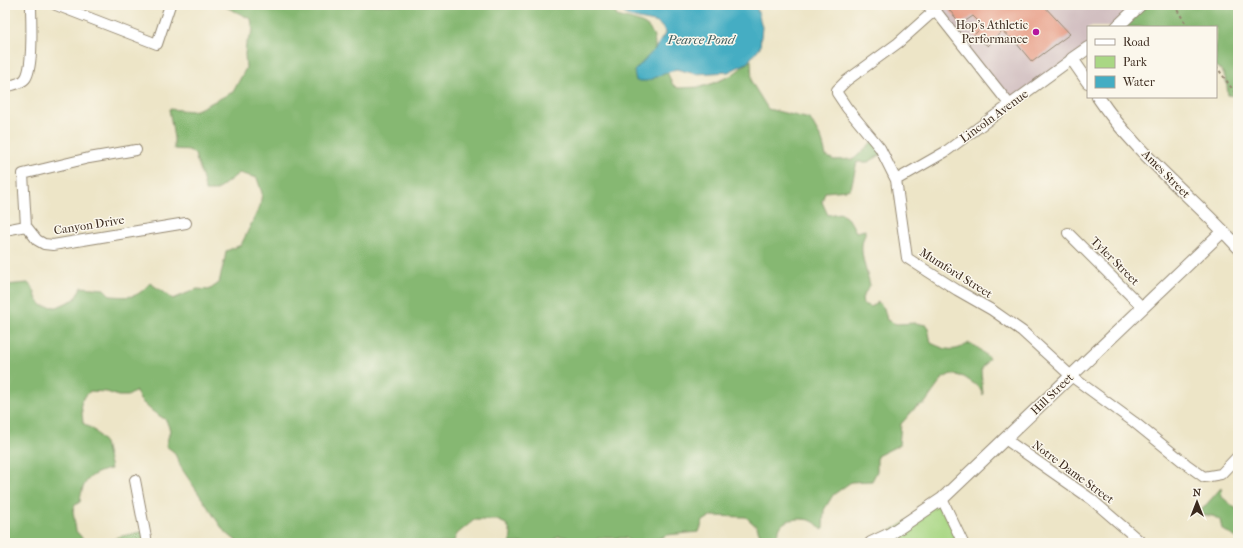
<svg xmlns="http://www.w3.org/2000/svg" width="1243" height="548" viewBox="0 0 1243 548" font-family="'IM FELL French Canon',serif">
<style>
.industrial{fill:#d2bfc1}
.green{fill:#a9d784;stroke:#728051}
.forest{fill:#86b872;stroke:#607148}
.water{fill:#44adc3;stroke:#406c70}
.building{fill:#e6957e}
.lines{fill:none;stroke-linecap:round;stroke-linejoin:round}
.service-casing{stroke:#948872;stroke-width:6}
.minor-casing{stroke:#948872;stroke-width:12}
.tertiary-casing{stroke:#948872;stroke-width:14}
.path{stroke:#948872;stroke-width:2;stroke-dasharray:3 3;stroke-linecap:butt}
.service{stroke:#fff;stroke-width:5}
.minor{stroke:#fff;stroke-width:10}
.tertiary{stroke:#fff;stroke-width:12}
.poi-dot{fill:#b5179e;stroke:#fbf7ec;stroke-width:1.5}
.labels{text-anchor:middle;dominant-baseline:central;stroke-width:3;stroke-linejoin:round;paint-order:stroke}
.poi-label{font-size:12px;fill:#3b2a1e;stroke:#fbf7ec;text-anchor:end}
.street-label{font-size:12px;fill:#3b2a1e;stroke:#fbf7ec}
.water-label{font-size:13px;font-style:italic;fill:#3f5e60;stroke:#fbf7ec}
</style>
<rect width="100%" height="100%" fill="#fbf7ec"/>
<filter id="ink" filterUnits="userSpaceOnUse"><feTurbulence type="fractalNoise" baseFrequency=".025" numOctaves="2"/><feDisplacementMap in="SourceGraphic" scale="8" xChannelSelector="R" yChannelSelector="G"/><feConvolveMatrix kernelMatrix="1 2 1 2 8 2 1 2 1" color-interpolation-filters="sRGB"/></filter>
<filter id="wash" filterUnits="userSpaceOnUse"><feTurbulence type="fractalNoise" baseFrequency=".012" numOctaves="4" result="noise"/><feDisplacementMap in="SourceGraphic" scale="16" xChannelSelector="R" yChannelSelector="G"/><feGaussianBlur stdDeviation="0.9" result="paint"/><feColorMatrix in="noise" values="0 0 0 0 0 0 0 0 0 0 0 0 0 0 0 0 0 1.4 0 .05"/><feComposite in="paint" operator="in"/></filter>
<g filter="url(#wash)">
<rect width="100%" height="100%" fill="#ede5c7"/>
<!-- industrial -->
<path class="industrial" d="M929,5H1141L1118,27H1088V47L1013,102Z"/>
<!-- green -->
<path class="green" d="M942,499L962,543H871Z"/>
<!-- forest -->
<path class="forest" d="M228,5H611L617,16C624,18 639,21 645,25C658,33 655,51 654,64L667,72L673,85L678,88L701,87L714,83L732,75L751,60L752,83L768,109L810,119L822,140L826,156L834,160L854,159L873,141L884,153L868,162H857L851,188L847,190L825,192L822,202L828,215L841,213L850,221L856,232L865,230C866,236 862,239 862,245C861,258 867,272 870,285L862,298L863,304L871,307L878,302L884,308L887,320L896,324L916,323L926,325L928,328L931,343C946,350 954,353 969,343L977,347L989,358L981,370L983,395L979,387L964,377L951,374L943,378L925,403L916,407L901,424L899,445L877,456V471L872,481L851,482L833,495L824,510L823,530C819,528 818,524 814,522C806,517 785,518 781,526C778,530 777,536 775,541L762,540L757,527L746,517L711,516L703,521L699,532L667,535L648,543H632L626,538H598L595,543H581L577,539L559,536L554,539L552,543H510L511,533L506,524L497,520H474L457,534L453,543H239L224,531L182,469L174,452L166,446L170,430L166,420L152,411L140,400L136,391L128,396H118L107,392L90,391L81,401L83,423L94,430L105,443L111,469C90,473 82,481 80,502L75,505L73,511L76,531L83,539L93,543H5V285L28,283L34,290L37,300L43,306L57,307L75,299L81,287L104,289L111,296C131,297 136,299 150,283L173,299L197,289L209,290L219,283C221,272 225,262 226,251L241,245L260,206L262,193L257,178L239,173L216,191H205C204,178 198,167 195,154L189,150L174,149V138L169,109L192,111L199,109L233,92L246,68L245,54L246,44L253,31L251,19L226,7Z
M1141,5H1238V96L1228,95C1227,85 1226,71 1216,66V27H1118Z
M1221,488L1222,497L1235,508L1238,509V539L1222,529L1220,520L1213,516L1197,515Z
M144,531L149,543H99L109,542L118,537Z"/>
<!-- water -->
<path class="water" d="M619,5H756L762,27L760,47L747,63L728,72L696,74L676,69L647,81H636L634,71L655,49L666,32C663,29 661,25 657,23C644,18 624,21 619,5Z"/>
<g id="blocks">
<!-- building -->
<path class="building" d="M945,5H1043L1070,34L1032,62L1017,44L1002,31L988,46L974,35L983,26L973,16L961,24Z"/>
</g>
</g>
<g filter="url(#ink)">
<use href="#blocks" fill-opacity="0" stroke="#948872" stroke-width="1"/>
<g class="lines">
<defs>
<path id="service" d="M891,535L894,543"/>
<path id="minor" d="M56,5L157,44L170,5
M926,5L935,10L1010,105
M935,10L898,43L846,81L837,90V93L847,108L880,148L896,180L907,258L957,290L992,310L1022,331L1071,376L1134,422L1186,464L1204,477L1221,474L1238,456
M5,87C11,85 21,84 25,79C34,68 31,21 31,5
M136,150L89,158L23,174L26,226L37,240L44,244L53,245L186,223
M896,180L945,152L1072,59
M5,230L26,226
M1068,233L1143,308
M1005,439L1091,499L1142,543
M135,480L147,543
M942,499L963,543"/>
<path id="tertiary" d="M1117,27L1140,5
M1088,48L1072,59L1088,82
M1098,97C1136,154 1192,196 1238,247
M871,543L890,534L942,499L1223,231"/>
</defs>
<!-- service casing -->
<use href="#service" class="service-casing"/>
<!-- minor casing -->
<use href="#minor" class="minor-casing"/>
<!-- tertiary casing -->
<use href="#tertiary" class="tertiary-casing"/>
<!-- path -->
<path class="path" d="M1174,5L1188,27
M1216,66L1238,97"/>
<!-- service -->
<use href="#service" class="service"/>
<!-- minor -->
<use href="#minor" class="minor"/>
<!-- tertiary -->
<use href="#tertiary" class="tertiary"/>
</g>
</g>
<!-- markers -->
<circle class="poi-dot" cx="1036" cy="32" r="4"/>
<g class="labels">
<!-- poi labels -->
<g class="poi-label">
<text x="1028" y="25">Hop's Athletic<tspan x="1028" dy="14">Performance</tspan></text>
</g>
<!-- street labels -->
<g class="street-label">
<text transform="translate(994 116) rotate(-36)">Lincoln Avenue</text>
<text transform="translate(1166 174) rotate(45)">Ames Street</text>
<text transform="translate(89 225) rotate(-9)">Canyon Drive</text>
<text transform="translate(1115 261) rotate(45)">Tyler Street</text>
<text transform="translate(956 273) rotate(32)">Mumford Street</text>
<text transform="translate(1052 394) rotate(-44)">Hill Street</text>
<text transform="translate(1073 472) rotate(36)">Notre Dame Street</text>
</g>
<!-- water labels -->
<g class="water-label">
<text x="701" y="39">Pearce Pond</text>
</g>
</g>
<!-- margin -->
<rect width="1243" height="548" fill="none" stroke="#fbf7ec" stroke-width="20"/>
<!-- legend -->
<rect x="1087" y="26" width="130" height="72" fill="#fbf7ec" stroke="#aea59a"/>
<rect x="1095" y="39" width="20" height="6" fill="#ffffff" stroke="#aea59a"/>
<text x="1123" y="46" font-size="12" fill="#3b2a1e">Road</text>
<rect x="1095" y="56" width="20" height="12" fill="#a9d784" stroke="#aea59a"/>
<text x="1123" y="66" font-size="12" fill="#3b2a1e">Park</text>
<rect x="1095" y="76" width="20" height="12" fill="#44adc3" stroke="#aea59a"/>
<text x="1123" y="86" font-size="12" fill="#3b2a1e">Water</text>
<!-- north arrow -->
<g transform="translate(1197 502)" stroke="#fbf7ec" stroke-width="3" paint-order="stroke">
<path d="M0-3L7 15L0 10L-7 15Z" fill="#3b2a1e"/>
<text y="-6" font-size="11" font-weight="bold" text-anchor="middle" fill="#3b2a1e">N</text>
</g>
</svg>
